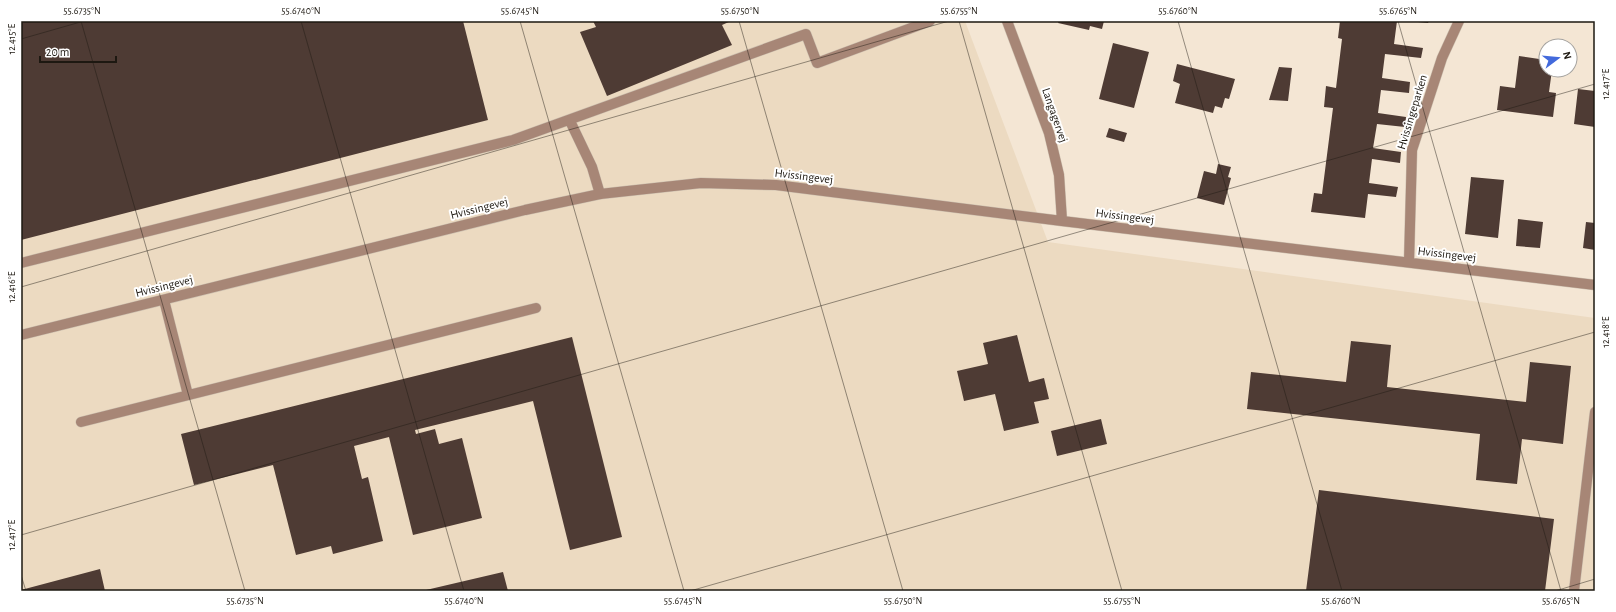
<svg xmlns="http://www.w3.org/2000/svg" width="1616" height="612" viewBox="0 0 1616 612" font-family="'Alegreya Sans',sans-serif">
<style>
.built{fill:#ecdac1}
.building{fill:#4e3b34}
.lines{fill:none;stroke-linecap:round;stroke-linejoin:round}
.lane-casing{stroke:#cdc1b1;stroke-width:11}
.street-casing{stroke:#cdc1b1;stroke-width:11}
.lane{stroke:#a78676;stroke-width:10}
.street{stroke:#a78676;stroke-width:10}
.ticks{fill:none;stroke:#1d1811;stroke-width:1;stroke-opacity:0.45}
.labels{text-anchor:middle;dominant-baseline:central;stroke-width:4;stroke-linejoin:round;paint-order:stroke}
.street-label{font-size:12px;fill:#1d1811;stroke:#fff}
.neatline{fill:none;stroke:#1d1811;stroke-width:1.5}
.ticks-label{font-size:10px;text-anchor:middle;fill:#1d1811}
</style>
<rect width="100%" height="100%" fill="#f4e6d4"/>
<!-- built -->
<path class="built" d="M21,21H965L1048,242L1595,318V591H21Z"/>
<!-- building -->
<path class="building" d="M21,21H463L488,120L21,240Z
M593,21H731L722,25L732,45L607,96L580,32L596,27Z
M1059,21H1104L1102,29L1090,26L1089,30L1058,23Z
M1340,21H1397L1394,44L1423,48L1421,58L1385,54L1382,78L1410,82L1409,93L1381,90L1378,113L1406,117L1405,127L1377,124L1373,148L1401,152L1400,163L1372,159L1369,183L1398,187L1396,197L1368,194L1365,218L1311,212L1314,193L1322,194L1333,108L1324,107L1326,86L1336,88L1342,39L1338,38Z
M1418,21H1429L1428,23L1418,22Z
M1113,43L1149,52L1134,108L1099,99Z
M1519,56L1546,60V70H1552L1549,92L1556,93L1553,117L1497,110L1500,86L1515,88Z
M1177,64L1235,79L1229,99L1225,98L1222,108L1215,106L1213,113L1175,103L1180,84L1173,81Z
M1279,67L1292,68L1288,101L1269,100Z
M1578,89L1595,91V127L1574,124Z
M1109,128L1127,133L1124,142L1106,137Z
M1218,164L1231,167L1228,177L1231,178L1224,205L1197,198L1204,171L1216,174Z
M1471,177L1504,180L1498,238L1465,234Z
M1518,219L1543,222L1540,248L1516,246Z
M1586,222L1595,223V250L1583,248Z
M1017,335L1029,382L1044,378L1049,399L1034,402L1039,423L1004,431L995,394L964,401L957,371L988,364L983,343Z
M572,337L622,537L570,550L533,401L415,430L416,434L435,429L439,444L462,438L482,518L413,535L389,437L354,446L362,479L368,477L383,541L333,554L331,546L296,555L273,465L194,485L181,434Z
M1351,341L1391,345L1387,387L1526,402L1530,362L1571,366L1563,444L1522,439L1517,484L1476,480L1480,434L1247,409L1251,372L1346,382Z
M1101,419L1107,444L1057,456L1051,431Z
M1319,490L1554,519L1545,591H1306Z
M100,569L105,591H21V590Z
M503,572L508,591H426V590Z"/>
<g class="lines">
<defs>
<path id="lane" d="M570,121L592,167L600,194
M21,263L513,140L806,34L817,63L930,21
M164,300L188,395
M81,422L536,308
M1574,591L1595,412"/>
<path id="street" d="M1007,21L1049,133L1059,175L1062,221
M1409,262L1412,150L1442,58L1459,21
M21,335L525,210L600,194L701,183L776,185L1062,221L1595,285"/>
</defs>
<!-- lane casing -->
<use href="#lane" class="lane-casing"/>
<!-- street casing -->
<use href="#street" class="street-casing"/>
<!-- lane -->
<use href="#lane" class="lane"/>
<!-- street -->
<use href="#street" class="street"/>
</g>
<!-- ticks -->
<path class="ticks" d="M81,21L245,591M301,21L464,591M520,21L684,591M739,21L903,591M959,21L1122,591M1178,21L1342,591M1398,21L1561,591M21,39L84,21M21,287L949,21M21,535L1595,84M21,575L26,591M690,591L1595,332M1555,591L1595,579"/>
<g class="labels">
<!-- street labels -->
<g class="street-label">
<text transform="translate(1412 112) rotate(-73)">Hvissingeparken</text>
<text transform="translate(1055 115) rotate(71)">Langagervej</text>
<text transform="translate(804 176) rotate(7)">Hvissingevej</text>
<text transform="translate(479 208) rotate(-14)">Hvissingevej</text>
<text transform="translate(1125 216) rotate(7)">Hvissingevej</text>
<text transform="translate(1447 254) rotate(7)">Hvissingevej</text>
<text transform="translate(164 286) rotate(-14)">Hvissingevej</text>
</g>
</g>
<!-- border -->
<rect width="1616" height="612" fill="none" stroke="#ffffff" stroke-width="44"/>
<!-- north arrow -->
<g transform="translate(1558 58) rotate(74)"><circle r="19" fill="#ffffff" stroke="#a5a3a0"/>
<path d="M0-3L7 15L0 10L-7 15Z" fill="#436adc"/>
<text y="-6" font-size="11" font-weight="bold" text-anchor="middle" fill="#1d1811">N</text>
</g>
<!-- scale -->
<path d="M40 56v6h76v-6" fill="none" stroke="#1d1811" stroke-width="2"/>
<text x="46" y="56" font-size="12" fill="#1d1811" stroke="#ffffff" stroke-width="3" paint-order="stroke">20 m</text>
<rect x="22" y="22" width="1572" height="568" class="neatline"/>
<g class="ticks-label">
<text x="82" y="14">55.6735°N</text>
<text x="301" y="14">55.6740°N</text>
<text x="520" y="14">55.6745°N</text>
<text x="740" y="14">55.6750°N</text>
<text x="959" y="14">55.6755°N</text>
<text x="1178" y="14">55.6760°N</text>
<text x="1398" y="14">55.6765°N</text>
<text transform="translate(11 39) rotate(-90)" y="4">12.415°E</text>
<text transform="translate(1605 84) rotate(-90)" y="4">12.417°E</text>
<text transform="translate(11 287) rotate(-90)" y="4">12.416°E</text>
<text transform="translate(1605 332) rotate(-90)" y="4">12.418°E</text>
<text transform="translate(11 535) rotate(-90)" y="4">12.417°E</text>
<text x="245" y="604">55.6735°N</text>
<text x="464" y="604">55.6740°N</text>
<text x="683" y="604">55.6745°N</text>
<text x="903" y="604">55.6750°N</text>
<text x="1122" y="604">55.6755°N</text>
<text x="1341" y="604">55.6760°N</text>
<text x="1561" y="604">55.6765°N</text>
</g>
</svg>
